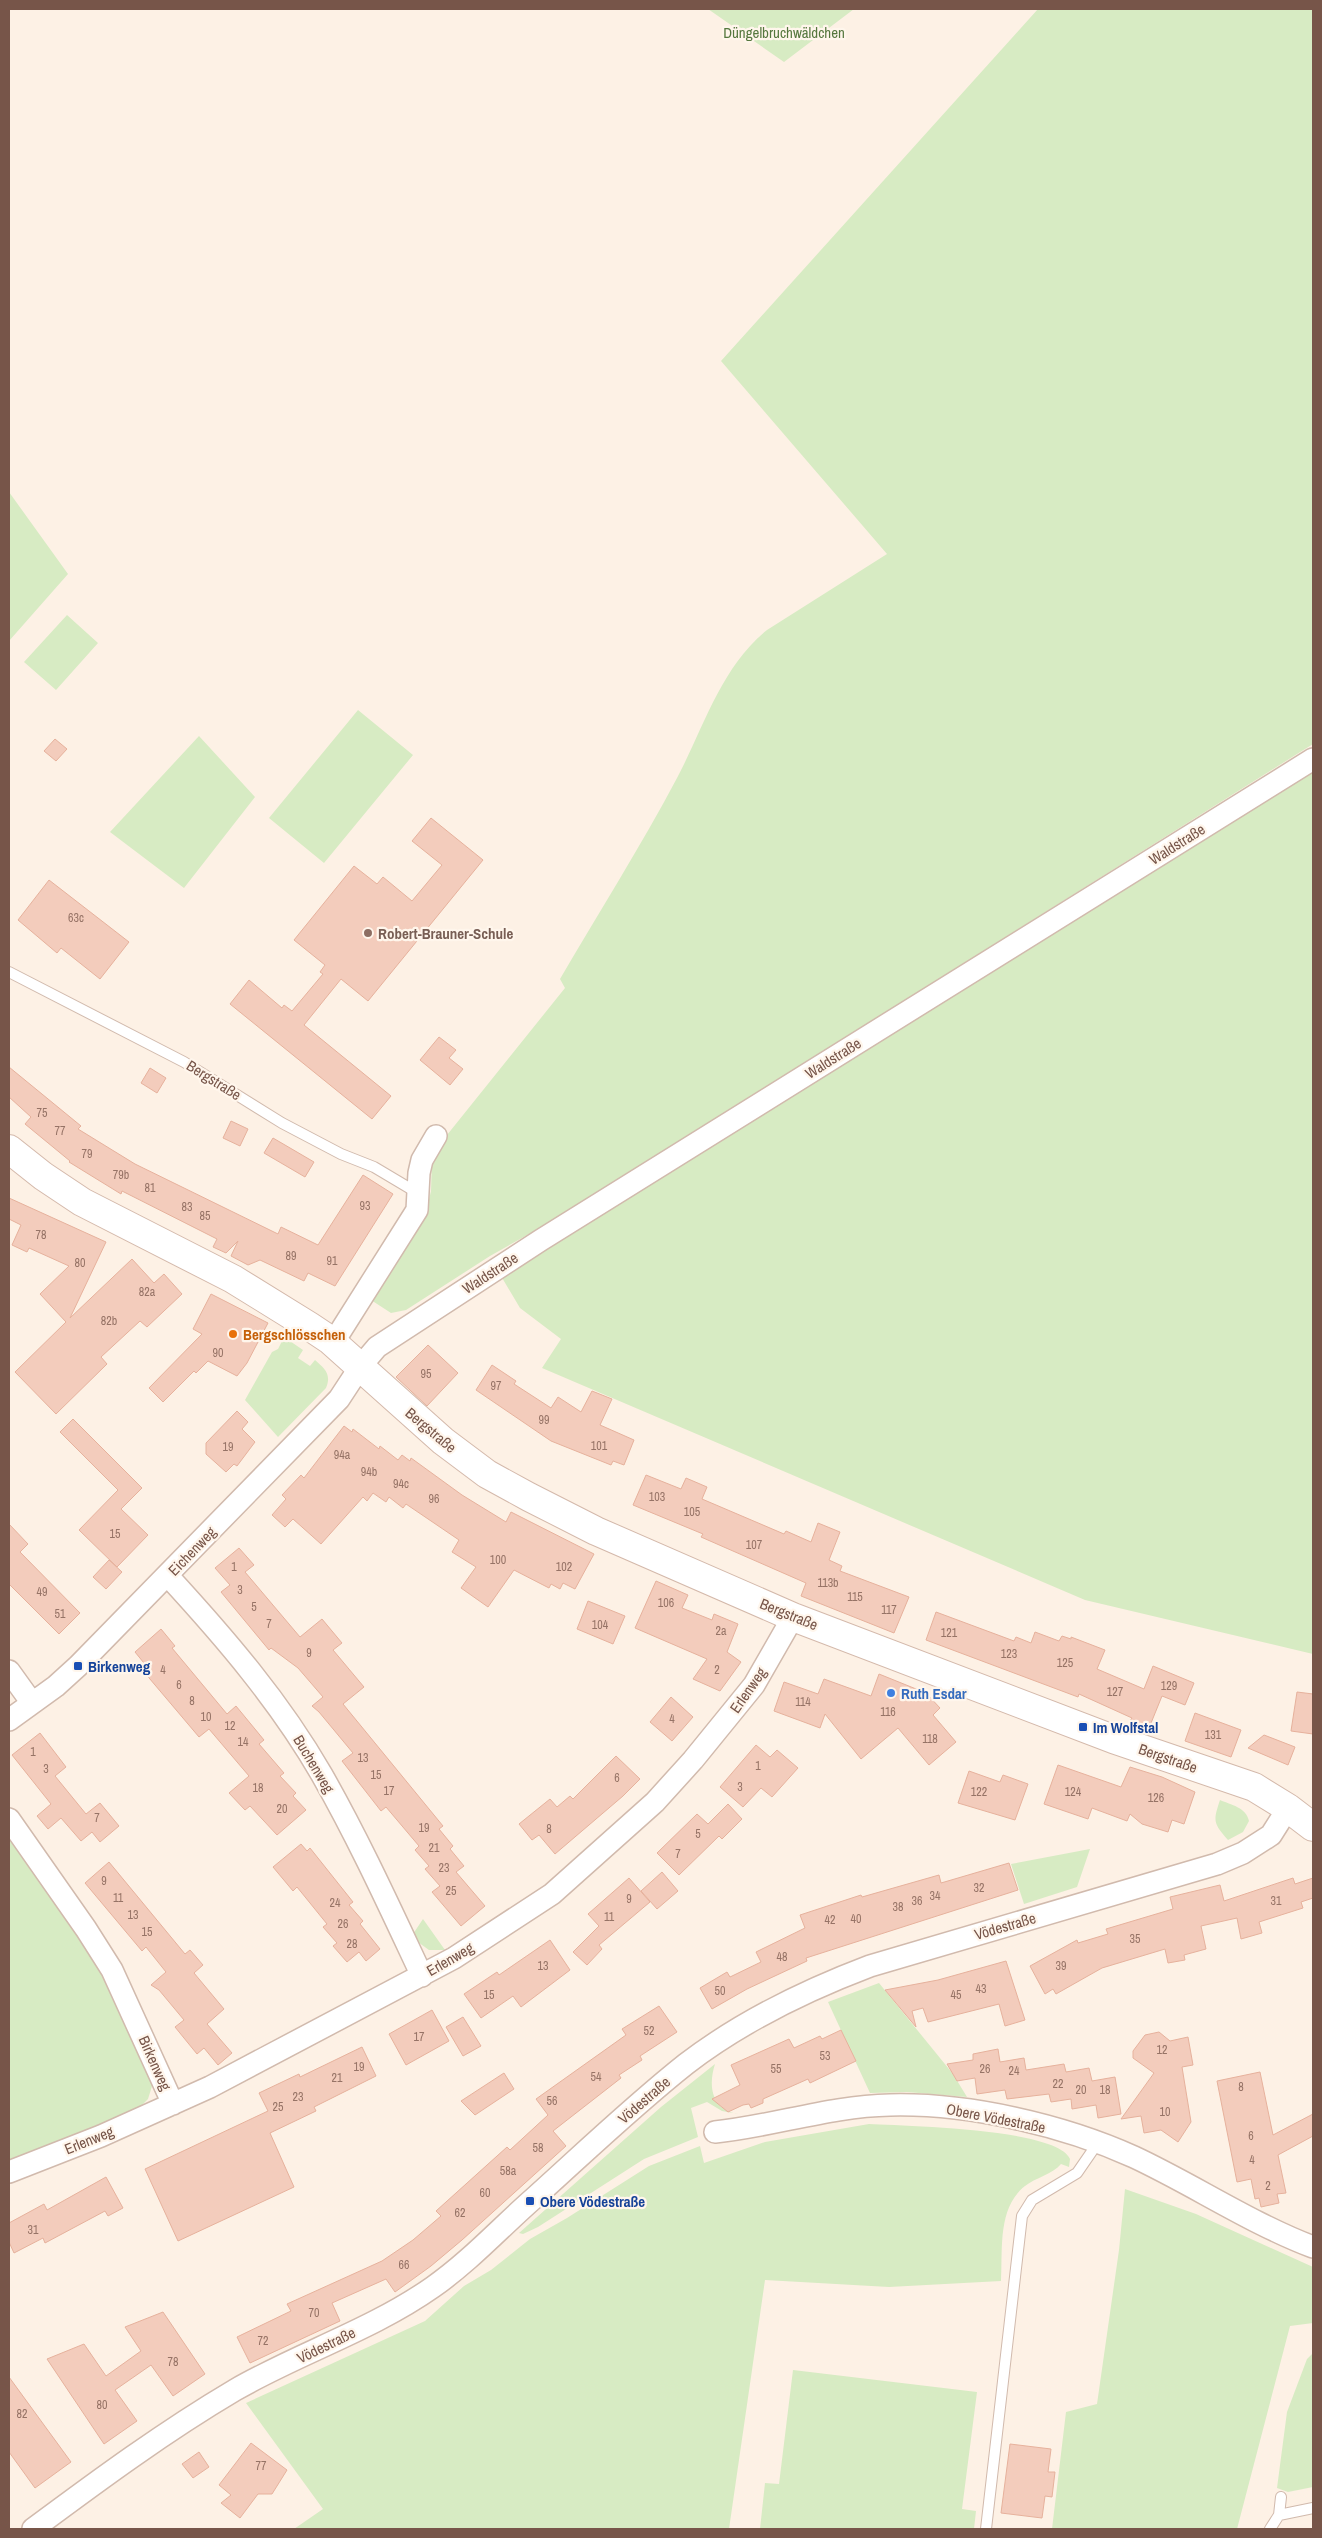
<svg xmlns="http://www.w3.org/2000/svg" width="1322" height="2538" viewBox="0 0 1322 2538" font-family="'Archivo Narrow',sans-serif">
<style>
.green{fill:#d7ebc3}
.building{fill:#f3ccbc;stroke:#e6b19c}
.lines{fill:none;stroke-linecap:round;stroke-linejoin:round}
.lane-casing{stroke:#d1baad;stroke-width:12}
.street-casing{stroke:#d1baad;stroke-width:24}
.secondary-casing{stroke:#d4b9ab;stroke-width:30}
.lane{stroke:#fff;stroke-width:10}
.street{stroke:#fff;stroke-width:21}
.secondary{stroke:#fff;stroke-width:28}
.education-dot{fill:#8d6e63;stroke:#fff6ec;stroke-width:2}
.food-dot{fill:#e8710a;stroke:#fff6ec;stroke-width:2}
.transit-dot{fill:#1a4fb4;stroke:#fff6ec;stroke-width:2}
.shop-dot{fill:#3f7fe0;stroke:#fff6ec;stroke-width:2}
.labels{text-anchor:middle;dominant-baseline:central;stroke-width:4.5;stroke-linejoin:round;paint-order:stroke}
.number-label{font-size:12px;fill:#967366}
.park-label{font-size:15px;fill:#55773e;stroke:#fff6ec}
.street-label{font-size:15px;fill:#775549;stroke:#fff6ec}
.education-label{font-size:15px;font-weight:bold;fill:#785e54;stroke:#fff6ec;text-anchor:start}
.food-label{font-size:15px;font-weight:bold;fill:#c56008;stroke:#fff6ec;text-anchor:start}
.transit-label{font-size:15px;font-weight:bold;fill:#164399;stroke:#fff6ec;text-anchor:start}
.shop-label{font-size:15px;font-weight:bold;fill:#366cbe;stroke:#fff6ec;text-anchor:start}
</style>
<rect width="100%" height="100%" fill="#fdf1e5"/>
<!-- green -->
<path class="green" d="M708,9H854L784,62Z
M1038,9H1313V744L561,1216L490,1256L406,1310L391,1313L371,1300L426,1212L431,1191L432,1158L447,1135L565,988L560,979C599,912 641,846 677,778C704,727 721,667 767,630L887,554L721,361Z
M9,492L68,574L9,641Z
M67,615L98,643L56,690L24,662Z
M358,710L413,755L324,863L269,818Z
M199,736L255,797L184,888L110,832Z
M1313,770V1654L1085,1600L542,1368L561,1339L520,1308L501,1276Z
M284,1337L303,1350L298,1358L310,1366L315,1360C324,1368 332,1374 326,1388L278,1437L245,1400L272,1352L278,1349Z
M1220,1800C1231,1805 1246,1807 1249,1821L1243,1832L1228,1840C1213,1823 1213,1821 1220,1800Z
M9,1834L53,1896L110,1985L153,2083L148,2099L138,2109L9,2163Z
M1090,1849L1077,1887L1024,1904L1011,1864Z
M423,1919L445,1950H429L411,1937Z
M879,1983L953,2074L967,2097L907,2092L870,2093L828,2002Z
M715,2064C708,2086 711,2110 739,2114L722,2111L707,2102L691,2108L698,2137L644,2159L538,2227L523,2234L519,2233L661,2107Z
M869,2124C903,2126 1057,2128 1070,2159L1069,2167L1061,2164C1053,2174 1035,2178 1025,2186C997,2208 1003,2250 1001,2281L889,2287L765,2280L729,2529H294L323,2509L246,2403L425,2321L464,2286L491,2270L530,2239L567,2218L649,2166L700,2146L704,2163L765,2142Z
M1125,2189L1196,2214L1313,2267V2323L1290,2326L1237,2529H1052L1066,2412L1097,2404L1119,2250Z
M1313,2353V2487L1288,2492L1277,2488L1287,2412L1307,2359Z
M793,2370L977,2392L962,2509L976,2511L974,2529H760L765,2483L779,2484Z"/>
<!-- building -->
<path class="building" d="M55,739L67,749L56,761L44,751Z
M431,818L483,860L368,1001L341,979L304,1025L391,1096L372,1119L230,1004L249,980L282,1008L284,1005L292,1011L323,974L320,972L325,965L294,940L354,866L377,884L383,877L412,901L442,865L412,841Z
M49,880L129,942L100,979L61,948L57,953L18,920Z
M439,1037L456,1050L449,1058L463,1069L450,1085L420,1060Z
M9,1067L81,1126L78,1129L135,1164L278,1234L281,1227L318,1245L363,1175L393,1194L335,1286L308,1273L304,1281L260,1260L248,1265L231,1256L238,1241L226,1253L213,1247L217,1239L122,1191L121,1194L69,1162L70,1161L25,1124L31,1117L9,1097Z
M150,1068L166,1078L157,1093L141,1083Z
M231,1121L248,1129L240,1146L223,1138Z
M273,1138L314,1162L305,1177L264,1153Z
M9,1198L106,1242L70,1318L132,1259L154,1283L164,1274L182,1294L147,1327L140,1321L101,1357L107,1364L56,1414L15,1372L66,1322L40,1294L69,1266L29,1248L27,1252L12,1245L21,1225L9,1219Z
M211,1294L268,1323L247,1363L237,1376L208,1361L196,1373L194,1371L163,1402L149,1388L202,1334L193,1329Z
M428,1345L458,1373L427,1406L396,1377Z
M492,1365L516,1381L514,1384L551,1408L558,1397L581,1412L592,1391L612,1399L600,1425L634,1440L624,1465L613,1461L611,1465L551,1441L476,1390Z
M237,1411L248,1422L242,1429L255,1442L237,1466L234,1464L226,1472L206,1454V1443Z
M73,1419L142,1488L121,1509L148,1535L117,1567L79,1530L118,1490L60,1432Z
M344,1426L352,1432L353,1429L379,1449L380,1446L398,1460L402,1455L410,1461L411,1458L462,1495L506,1522L511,1512L594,1554L575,1589L563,1583L560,1589L551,1584L549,1588L514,1570L488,1607L461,1588L476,1567L452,1552L459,1540L406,1504L403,1508L389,1497L386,1502L373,1493L367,1501L363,1497L321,1544L293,1519L285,1527L272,1515L286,1499L282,1495L301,1475L304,1478Z
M646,1475L681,1489L686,1478L707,1487L702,1499L784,1534L786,1531L811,1542L818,1523L840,1532L829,1560L842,1566L840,1571L909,1597L894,1633L801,1596L806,1583L701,1537L703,1534L633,1505Z
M9,1524L28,1544L20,1552L80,1613L59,1634L9,1584Z
M239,1548L254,1565L245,1572L300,1637L322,1619L342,1643L333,1650L364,1687L343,1704L443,1826L439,1829L453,1846L450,1849L464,1866L456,1872L485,1906L461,1926L432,1892L440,1886L425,1869L429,1866L415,1850L419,1846L386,1807L381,1811L342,1761L353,1753L319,1712L312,1706L323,1697L298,1668L271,1648L269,1650L221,1592L230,1585L215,1568Z
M109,1560L122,1572L106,1589L93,1577Z
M656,1581L688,1595L682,1608L712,1620L714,1614L738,1624L727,1652L741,1662L720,1691L693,1679L707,1659L635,1628Z
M588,1601L625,1616L613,1644L577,1629Z
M936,1612L1014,1641L1016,1637L1031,1643L1035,1632L1059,1641L1062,1636L1071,1639V1637L1105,1650L1097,1669L1144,1689L1153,1666L1194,1683L1185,1705L1162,1696L1149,1728L1130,1721L1132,1718L1079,1694L1078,1697L926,1640Z
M161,1629L175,1646L172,1648L227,1714L236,1706L264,1740L259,1744L284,1773L280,1776L296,1793L293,1796L306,1810L277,1835L250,1806L245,1810L229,1793L249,1776L209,1729L199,1737L144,1672L148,1668L135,1652Z
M879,1674L926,1693L940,1708L933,1715L956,1742L929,1765L898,1728L861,1759L825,1714L820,1728L774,1711L784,1682L818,1694L824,1679L871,1696Z
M1297,1692L1313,1694V1734L1291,1731Z
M671,1697L693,1717L672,1741L650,1722Z
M1195,1713L1241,1730L1231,1757L1185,1741Z
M40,1733L66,1767L55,1776L86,1814L100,1803L119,1826L100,1842L92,1832L81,1841L61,1818L48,1829L37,1816L51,1804L12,1755Z
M1264,1735L1295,1747L1288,1765L1248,1748Z
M756,1745L770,1757L777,1750L798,1768L772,1797L761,1788L743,1807L720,1787Z
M616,1756L640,1779L623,1796L555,1854L539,1835L532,1840L519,1824L550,1799L557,1807L570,1796L573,1799Z
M1058,1765L1121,1787L1130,1767L1162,1777L1195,1792L1184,1824L1172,1820L1168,1832L1142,1824L1130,1814L1127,1821L1092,1808L1088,1819L1044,1804Z
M969,1771L1000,1782L1003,1775L1028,1784L1015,1820L958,1803Z
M728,1804L742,1819L722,1839L719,1836L679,1875L657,1853L697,1814L708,1824Z
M301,1844L307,1851L310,1848L353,1902L349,1905L363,1921L360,1924L380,1949L366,1961L359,1952L347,1962L333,1946L337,1943L323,1927L327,1924L297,1887L293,1891L273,1867Z
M109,1862L185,1954L190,1950L203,1965L194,1973L224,2009L207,2024L232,2053L218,2065L204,2048L197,2054L175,2027L184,2020L159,1990L151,1985L166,1972L146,1947L142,1951L85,1883Z
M1009,1863L1018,1890L806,1958L807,1961L747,1989L712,2009L700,1988L727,1972L730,1977L761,1962L756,1952L805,1928L800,1915L861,1895L862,1897L939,1875L941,1883Z
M662,1872L678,1891L657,1909L641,1891Z
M629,1878L650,1902L599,1945L602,1949L587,1965L573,1952L599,1926L588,1914Z
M1293,1878L1295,1884L1313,1878V1898L1301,1902L1303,1908L1259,1922L1262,1933L1241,1939L1237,1918L1201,1926L1206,1949L1184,1955L1185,1960L1168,1963L1165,1949L1102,1968L1056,1994L1053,1989L1045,1994L1030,1966L1077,1940L1078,1943L1108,1934L1106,1929L1173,1909L1170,1897L1220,1885L1224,1901Z
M550,1940L570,1970L521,2007L513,1996L481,2018L464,1994L497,1972L499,1975Z
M1006,1961L1025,2020L1005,2026L999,2004L928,2022L923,2008L912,2011L916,2027L885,1990L938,1980Z
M659,2006L677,2032L640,2056L642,2060L619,2075L621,2078L553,2131L566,2146L462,2240L431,2266L395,2292L386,2279L332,2303L340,2321L250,2363L237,2337L291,2311L287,2304L382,2261L413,2240L441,2216L436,2211L507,2147L510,2150L548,2115L536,2099L626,2035L622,2029Z
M432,2010L449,2041L406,2065L389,2034Z
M463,2017L481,2046L463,2056L446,2027Z
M841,2030L856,2061L810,2083L808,2079L763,2099V2103L751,2108L749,2104L743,2105L728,2112L712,2099L740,2085L731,2065L789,2039L794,2048L820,2036L822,2039Z
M1159,2032L1170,2041L1188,2037L1193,2065L1182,2067L1191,2122L1178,2142L1161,2130L1144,2133L1141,2116L1121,2119L1154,2073L1133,2058V2051L1145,2035Z
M362,2047L376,2076L314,2107L316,2111L270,2133L294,2187L178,2241L145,2169L268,2111L259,2093L299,2074L300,2077Z
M998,2049L1000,2062L1024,2058L1026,2070L1064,2064L1066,2072L1089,2068L1092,2081L1115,2077L1121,2114L1098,2118L1096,2105L1072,2109L1071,2099L1051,2102L1049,2094L1007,2099L1005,2090L977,2094L975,2078L957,2081L947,2064L973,2060V2054Z
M1260,2072L1273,2135L1313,2114V2136L1278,2155L1286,2193L1277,2194L1279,2203L1261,2207L1259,2198L1255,2199L1251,2179L1237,2182L1217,2081Z
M504,2073L514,2089L475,2115L461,2101Z
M106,2177L123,2208L108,2216L105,2211L45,2243L43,2238L14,2253L9,2242V2223L44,2204L47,2210Z
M163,2312L205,2374L173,2396L151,2365L115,2390L137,2421L104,2444L47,2359L84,2344L106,2376L141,2351L125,2327Z
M9,2377L71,2462L35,2488L9,2452Z
M251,2443L287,2470L272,2494H258L240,2518L221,2503L231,2495L219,2485Z
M1010,2444L1051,2449L1048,2472H1055L1052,2497L1045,2496L1042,2518L1001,2513Z
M199,2452L209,2467L193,2478L182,2464Z"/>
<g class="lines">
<defs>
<path id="lane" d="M9,972L184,1062L282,1123L341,1154L374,1167L416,1192
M1279,2515L1281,2497
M986,2529L1022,2216L1032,2200L1077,2173L1097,2144
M1270,2529L1279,2515L1313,2508"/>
<path id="street" d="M333,1343L417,1210L419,1173L422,1160L436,1136
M168,1576C225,1638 280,1702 322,1775C359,1840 390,1908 422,1976
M9,1671L32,1703
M9,1720L56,1686L78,1666L339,1399L360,1367L377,1347L541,1240L1313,759
M9,1819L86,1929L112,1970L173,2104
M715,2132C774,2126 830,2106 890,2105C968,2103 1063,2125 1134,2157C1194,2185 1250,2223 1313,2247
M9,2172L101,2136L210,2087L454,1958L552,1894L655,1802L693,1760L754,1685L793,1617
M33,2529C99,2480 164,2432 235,2390C299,2353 372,2330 433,2287C470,2261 500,2228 533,2199C583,2154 633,2106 686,2064C742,2021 804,1991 870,1966L1217,1864L1243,1853L1271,1835L1288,1808"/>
<path id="secondary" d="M9,1149L43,1176L82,1202L233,1279L309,1326L330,1340L443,1441L487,1474L529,1497L596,1531L793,1617L1113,1739L1254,1787L1288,1808L1313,1827"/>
</defs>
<!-- lane casing -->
<use href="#lane" class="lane-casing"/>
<!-- street casing -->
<use href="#street" class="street-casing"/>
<!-- secondary casing -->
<use href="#secondary" class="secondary-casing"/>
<!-- lane -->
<use href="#lane" class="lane"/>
<!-- street -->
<use href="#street" class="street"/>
<!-- secondary -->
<use href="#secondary" class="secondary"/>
</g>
<!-- markers -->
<circle class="education-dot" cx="368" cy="933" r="5"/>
<circle class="food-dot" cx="233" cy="1334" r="5"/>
<g class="transit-dot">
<rect x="73" y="1661" width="10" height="10" rx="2.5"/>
<rect x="1078" y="1722" width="10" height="10" rx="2.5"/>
<rect x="525" y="2196" width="10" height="10" rx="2.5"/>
</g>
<circle class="shop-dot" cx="891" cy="1693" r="5"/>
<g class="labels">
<!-- number labels -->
<g class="number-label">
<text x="76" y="918">63c</text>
<text x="42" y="1113">75</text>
<text x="60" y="1131">77</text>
<text x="87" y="1154">79</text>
<text x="121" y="1175">79b</text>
<text x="150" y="1188">81</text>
<text x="365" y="1206">93</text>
<text x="187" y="1207">83</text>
<text x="205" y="1216">85</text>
<text x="41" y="1235">78</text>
<text x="291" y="1256">89</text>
<text x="332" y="1261">91</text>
<text x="80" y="1263">80</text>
<text x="147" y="1292">82a</text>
<text x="109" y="1321">82b</text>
<text x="218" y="1353">90</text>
<text x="426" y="1374">95</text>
<text x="496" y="1386">97</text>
<text x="544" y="1420">99</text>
<text x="599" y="1446">101</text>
<text x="228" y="1447">19</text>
<text x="342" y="1455">94a</text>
<text x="369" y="1472">94b</text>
<text x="401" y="1484">94c</text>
<text x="657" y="1497">103</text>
<text x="434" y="1499">96</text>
<text x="692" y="1512">105</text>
<text x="115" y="1534">15</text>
<text x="754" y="1545">107</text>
<text x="498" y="1560">100</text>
<text x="234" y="1567">1</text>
<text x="564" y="1567">102</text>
<text x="828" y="1583">113b</text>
<text x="240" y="1590">3</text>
<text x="42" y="1592">49</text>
<text x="855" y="1597">115</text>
<text x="666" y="1603">106</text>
<text x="254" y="1607">5</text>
<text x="889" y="1610">117</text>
<text x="60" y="1614">51</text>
<text x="269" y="1624">7</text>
<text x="600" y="1625">104</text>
<text x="721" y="1631">2a</text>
<text x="949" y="1633">121</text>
<text x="309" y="1653">9</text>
<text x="1009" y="1654">123</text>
<text x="1065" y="1663">125</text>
<text x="163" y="1670">4</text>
<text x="717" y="1670">2</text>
<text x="179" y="1685">6</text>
<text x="1169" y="1686">129</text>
<text x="1115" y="1692">127</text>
<text x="192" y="1701">8</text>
<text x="803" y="1702">114</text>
<text x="888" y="1712">116</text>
<text x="206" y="1717">10</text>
<text x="672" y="1719">4</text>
<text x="230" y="1726">12</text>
<text x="1213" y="1735">131</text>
<text x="930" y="1739">118</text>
<text x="243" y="1742">14</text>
<text x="33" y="1752">1</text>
<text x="363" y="1758">13</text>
<text x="758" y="1766">1</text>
<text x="46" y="1769">3</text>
<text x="376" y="1775">15</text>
<text x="617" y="1778">6</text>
<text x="740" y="1787">3</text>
<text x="258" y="1788">18</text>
<text x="389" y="1791">17</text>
<text x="979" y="1792">122</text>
<text x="1073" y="1792">124</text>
<text x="1156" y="1798">126</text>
<text x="282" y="1809">20</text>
<text x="97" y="1818">7</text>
<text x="424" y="1828">19</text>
<text x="549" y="1829">8</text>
<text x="698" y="1834">5</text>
<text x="434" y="1848">21</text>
<text x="678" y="1854">7</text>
<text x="444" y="1868">23</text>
<text x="104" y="1881">9</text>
<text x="979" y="1888">32</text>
<text x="451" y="1891">25</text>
<text x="935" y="1896">34</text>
<text x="118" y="1898">11</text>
<text x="629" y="1899">9</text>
<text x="917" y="1901">36</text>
<text x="1276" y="1901">31</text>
<text x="335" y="1903">24</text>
<text x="898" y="1907">38</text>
<text x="133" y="1915">13</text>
<text x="609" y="1917">11</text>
<text x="856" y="1919">40</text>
<text x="830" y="1920">42</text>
<text x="343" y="1924">26</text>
<text x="147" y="1932">15</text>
<text x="1135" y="1939">35</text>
<text x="352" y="1944">28</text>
<text x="782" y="1957">48</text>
<text x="543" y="1966">13</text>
<text x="1061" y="1966">39</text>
<text x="981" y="1989">43</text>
<text x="720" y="1991">50</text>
<text x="489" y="1995">15</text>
<text x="956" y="1995">45</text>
<text x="649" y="2031">52</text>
<text x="419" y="2037">17</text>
<text x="1162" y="2050">12</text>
<text x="825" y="2056">53</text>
<text x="359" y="2067">19</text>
<text x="776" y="2069">55</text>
<text x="985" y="2069">26</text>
<text x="1014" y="2071">24</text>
<text x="596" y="2077">54</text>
<text x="337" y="2078">21</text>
<text x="1058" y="2084">22</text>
<text x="1241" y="2087">8</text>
<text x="1081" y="2090">20</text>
<text x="1105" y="2090">18</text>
<text x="298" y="2097">23</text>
<text x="552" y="2101">56</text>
<text x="278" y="2107">25</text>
<text x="1165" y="2112">10</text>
<text x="1251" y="2136">6</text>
<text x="538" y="2148">58</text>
<text x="1252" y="2160">4</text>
<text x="508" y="2171">58a</text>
<text x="1268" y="2186">2</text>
<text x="485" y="2193">60</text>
<text x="460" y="2213">62</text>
<text x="33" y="2230">31</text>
<text x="404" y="2265">66</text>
<text x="314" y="2313">70</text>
<text x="263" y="2341">72</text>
<text x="173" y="2362">78</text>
<text x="102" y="2405">80</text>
<text x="22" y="2414">82</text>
<text x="261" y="2466">77</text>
</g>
<!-- park labels -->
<g class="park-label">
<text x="784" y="32">Düngelbruchwäldchen</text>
</g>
<!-- street labels -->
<g class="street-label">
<text transform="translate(1177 844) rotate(-32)">Waldstraße</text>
<text transform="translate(833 1058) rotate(-32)">Waldstraße</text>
<text transform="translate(214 1080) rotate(32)">Bergstraße</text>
<text transform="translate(490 1273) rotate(-33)">Waldstraße</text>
<text transform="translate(431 1430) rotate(40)">Bergstraße</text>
<text transform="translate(192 1551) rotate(-46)">Eichenweg</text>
<text transform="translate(789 1614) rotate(22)">Bergstraße</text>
<text transform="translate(748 1690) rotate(-55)">Erlenweg</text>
<text transform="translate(1168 1758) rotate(19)">Bergstraße</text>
<text transform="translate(314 1764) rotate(59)">Buchenweg</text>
<text transform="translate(1005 1926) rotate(-16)">Vödestraße</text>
<text transform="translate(450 1959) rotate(-30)">Erlenweg</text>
<text transform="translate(155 2063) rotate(66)">Birkenweg</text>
<text transform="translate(644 2100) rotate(-41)">Vödestraße</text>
<text transform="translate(996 2118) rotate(11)">Obere Vödestraße</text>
<text transform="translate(89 2140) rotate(-22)">Erlenweg</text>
<text transform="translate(326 2345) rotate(-26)">Vödestraße</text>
</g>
<!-- education labels -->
<g class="education-label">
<text x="378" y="933">Robert-Brauner-Schule</text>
</g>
<!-- food labels -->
<g class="food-label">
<text x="243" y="1334">Bergschlösschen</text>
</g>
<!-- transit labels -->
<g class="transit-label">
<text x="88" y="1666">Birkenweg</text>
<text x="1093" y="1727">Im Wolfstal</text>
<text x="540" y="2201">Obere Vödestraße</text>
</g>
<!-- shop labels -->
<g class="shop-label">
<text x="901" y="1693">Ruth Esdar</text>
</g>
</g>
<!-- border -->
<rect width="1322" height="2538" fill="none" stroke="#775549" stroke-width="20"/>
</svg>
